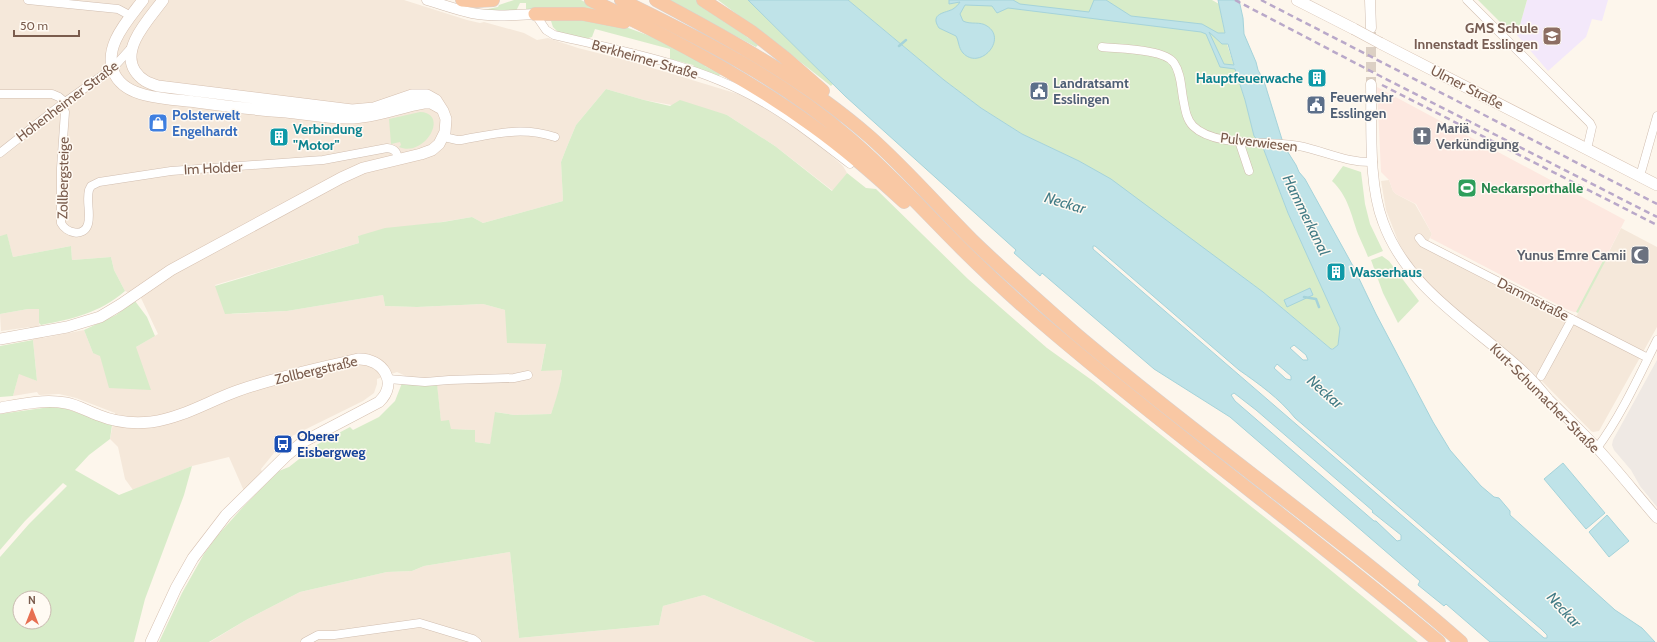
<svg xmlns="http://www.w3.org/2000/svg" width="1657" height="642" viewBox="0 0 1657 642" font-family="Cabin,sans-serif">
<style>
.residential{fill:#f5e8da}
.commercial{fill:#fde8e0}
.industrial{fill:#efe9e4}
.education{fill:#f3e8fa}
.green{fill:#d8ecc9;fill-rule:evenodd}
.water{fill:#bfe3e8;stroke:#a5d3da;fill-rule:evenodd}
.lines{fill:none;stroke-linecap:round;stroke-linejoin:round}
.stream{stroke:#a5d3da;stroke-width:2.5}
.tertiary-tunnel{stroke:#dcd0c4;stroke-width:10;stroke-dasharray:10 5;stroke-linecap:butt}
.minor-casing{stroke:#d1beb0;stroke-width:9}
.tertiary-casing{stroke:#d1beb0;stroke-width:11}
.secondary-casing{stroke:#d6c0b0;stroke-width:12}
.trunk-casing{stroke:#dad1cd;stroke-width:14}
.minor{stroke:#fff;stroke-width:8}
.tertiary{stroke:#fff;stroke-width:10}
.secondary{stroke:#fff;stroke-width:11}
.trunk{stroke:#f9c8a4;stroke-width:13}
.rail{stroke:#b9a8c9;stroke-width:2.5;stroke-dasharray:6 4;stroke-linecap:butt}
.secondary-bridge-casing{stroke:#d6c0b0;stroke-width:12;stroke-linecap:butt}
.secondary-bridge{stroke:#fff;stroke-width:11}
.labels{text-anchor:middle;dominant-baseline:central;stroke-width:3;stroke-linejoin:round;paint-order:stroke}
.education-label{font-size:14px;font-weight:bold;fill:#785e54;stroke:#fffaf3;text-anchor:end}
.street-label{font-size:14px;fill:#7a5c4d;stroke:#fffaf3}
.culture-label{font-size:14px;font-weight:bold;fill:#0d838f;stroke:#fffaf3;text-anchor:start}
.service-label{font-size:14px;font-weight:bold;fill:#4e5e75;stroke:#fffaf3;text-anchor:start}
.shop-label{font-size:14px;font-weight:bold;fill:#366cbe;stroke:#fffaf3;text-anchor:start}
.worship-label{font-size:14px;font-weight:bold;fill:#5b616d;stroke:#fffaf3;text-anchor:start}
.leisure-label{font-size:14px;font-weight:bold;fill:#27864d;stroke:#fffaf3;text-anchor:start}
.transit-label{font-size:14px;font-weight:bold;fill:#164399;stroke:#fffaf3;text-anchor:start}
.water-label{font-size:15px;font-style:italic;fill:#437c86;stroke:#fffaf3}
</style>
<rect width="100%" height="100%" fill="#fdf6ec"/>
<!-- residential -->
<path class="residential" d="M0,0H404L467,20L480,23L484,22L524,33L537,40L548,38L578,48L633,62L738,94L756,102L810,137L843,166L847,173L833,191L775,146L727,115L644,100L606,89L576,125L566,149L561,162L563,201L483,223L472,217L358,236L359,243L215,285L232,314L287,311L383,295L385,306L417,307L483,304L505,310L546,344L541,370H562L559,392L551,414L514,415L496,412L490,444L475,442V430L450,429L441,421L436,378H410L397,372L377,379V384L374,393L363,401L288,438L278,448L261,469L262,472L244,491L229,457L192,466L133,490L125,479L118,447L110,439L115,413L76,398L59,394L39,395L37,392L13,396L19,373L37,381L33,340L30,327L1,331L0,314L28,309H39V323L43,338L84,330L93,353L136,347L158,334L141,298L125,291L114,270L111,257L72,260L71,246L13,257L7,235L0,236Z
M1389,180L1393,191L1396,194L1415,204L1432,234L1425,247L1572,325L1621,228L1657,247V327L1599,431L1593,432L1591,431L1535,374L1433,290L1412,265L1400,246L1386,210L1381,181Z
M510,552L519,638L659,625L663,606L704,595L815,642H210L246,620L300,592L387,572L412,571L424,566Z"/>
<!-- commercial -->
<path class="commercial" d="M1377,87L1625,220L1578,312H1574L1566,309L1430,238L1432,234L1416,204L1396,194L1393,191L1389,180L1381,172Z"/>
<!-- industrial -->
<path class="industrial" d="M1657,360V507L1640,486L1631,470L1614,450L1612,445L1613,440Z"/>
<!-- education -->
<path class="education" d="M1527,0H1608L1602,21L1592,19L1586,37L1548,71L1517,35Z"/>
<!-- green -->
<path class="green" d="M514,0H581L604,12L528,10L526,9V3H520L516,11L483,10L498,7L499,5Z
M668,0H696L758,45L756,47Z
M718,0H748L833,84L831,86L794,57Z
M848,0H1212L1219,4L1227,44L1245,100L1254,136L1262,145L1288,213L1340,328V339L1337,347L1331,349L1263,292L1111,180L1079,161L1022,134L981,108L944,80Z
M1478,0H1527L1518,32C1511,30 1508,25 1501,23Z
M556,17L623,26L658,39L705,64V66L720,74L719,77L697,70L693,65L670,59V49L595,29L592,37L585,39L558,32L553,27L551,21Z
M606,89L644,100L670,106L680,100L727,115L775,146L832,191L847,173L866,188L876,189L968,279L1047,348L1093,381L1311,554L1418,642H815L704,595L663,606L659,625L519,638L510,552L424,566L412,571L387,572L300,592L246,620L209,642H159L182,593L204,554L217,536L244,506L279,471L289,467L318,444L350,427L353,430L379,417L395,401L402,383L437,384L441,421L449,420L451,429L475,430V442L490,444L495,412L514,415L551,414C556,399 561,385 562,370L541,371L546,344L507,343L505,310L483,304L417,307L385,306L383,295L287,311L225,314L215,286L359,243L358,236L385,228L443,222L472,217L483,223L563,201L561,162L566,149L576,125Z
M420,112C450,113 425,158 399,147L401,145L400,142L391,144L389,119Z
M1343,166L1361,172L1365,204L1370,224L1383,251L1368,257C1365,249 1361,241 1358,234C1351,214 1348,196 1332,181Z
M7,234L13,257L71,246L72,260L111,257L114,270L125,291C100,313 72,319 41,325L39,323V309H28L0,314V236Z
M1382,256L1389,261L1419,301L1398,323L1383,293L1371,260Z
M1604,259L1606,260L1578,313L1576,312Z
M135,301L147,317L155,336L136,347L151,390L109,388L100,356L93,353L84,330L116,315Z
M33,340L37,381L19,374L13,396L0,397V346Z
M50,407L64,408L112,425L110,439L89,455L75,470L119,495L192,466L184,495L145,599L134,642H0V557L29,524L67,486L63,483L25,521L0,550V414ZM20,598H44V622H20Z"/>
<!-- water -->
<path class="water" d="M748,0H848L944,80L981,108L1022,134L1079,161L1111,179L1263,292L1331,349H1333L1338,345L1340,328L1288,213L1262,145L1254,136L1245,100L1235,69L1220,67L1206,34L1201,32L1008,8L997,13L992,6L965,5L960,14L963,21C971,25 980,21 987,26C1008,39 980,71 963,53C958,47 959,41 956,36L939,28C929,13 946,13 953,9C956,7 958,5 960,2L949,4V0H1013L1020,4L1089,12L1094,0H1106L1131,16L1202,24L1218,33H1225L1218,0H1239L1243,18L1244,34L1256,62L1258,70L1264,81L1284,146L1296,165L1299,172L1305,179L1353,266L1376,314L1433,422L1450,450L1481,486L1494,497L1499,498L1510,511V515L1615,610L1642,628L1655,642H1490L1446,604L1444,606L1418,585L1420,581L1230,417L1154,369L1042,273L1040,276L1014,253L1016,250L845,96ZM1209,32L1222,44H1228L1234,65L1224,64ZM1093,246H1095L1239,370C1259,384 1279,398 1295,418L1541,629L1547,635V638H1544L1093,249ZM1294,345L1306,355L1308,360H1303L1290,348ZM1277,364L1291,376V380L1286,379L1274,368ZM1234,393L1256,410L1373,511L1372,512L1401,535V540L1397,541L1376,521H1374L1235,401L1231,395Z
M1310,288L1313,295L1287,307L1284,300Z
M1563,463L1605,513L1586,529L1544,479Z
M1607,515L1629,541L1609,557L1589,532Z"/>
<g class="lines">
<!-- stream -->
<path class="stream" d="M899,46L906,40
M1304,297L1316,299L1319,307"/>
<!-- tertiary-tunnel -->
<path class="tertiary-tunnel" d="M1371,32V84"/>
<defs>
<path id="minor" d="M28,0L118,9L131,16
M1467,0L1590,123L1592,127L1587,149
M535,14L546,30L554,35C624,51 699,65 761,101C793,119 821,142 850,164
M1102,47C1119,49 1165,49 1174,63C1181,73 1181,87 1183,98C1185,108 1186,119 1193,126C1215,148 1271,140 1299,146C1324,151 1347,163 1373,162
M0,94H52L59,97L65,102
M61,105L65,112L61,168V223C66,233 84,238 88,224C91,213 86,201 89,190L91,186L99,182L171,171L323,160L387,148C395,149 397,152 398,159
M444,137L457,140H461C495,134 521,126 555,137
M1239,141L1249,171
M0,153L61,105L113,68L132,47
M1640,176L1657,116
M1419,238L1423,243L1648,358
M1541,376L1572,319
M388,379L425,382L449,380L514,378L528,375
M1597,448C1620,418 1640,374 1657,340
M305,642L318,635H334L420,623L473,639L477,642"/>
<path id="tertiary" d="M427,0C441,4 457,10 472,13C493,17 514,15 535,14
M1370,0L1371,28
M1371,84C1372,126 1368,183 1383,222C1408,292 1479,328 1529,377C1536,384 1542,392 1549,400C1565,416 1582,432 1598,449C1618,471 1637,495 1657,518"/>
<path id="secondary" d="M143,0C128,20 101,48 115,75C121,86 133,92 145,95C161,99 179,100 196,102C226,106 256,110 286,112C307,114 329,119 350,118C374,118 400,107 424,103H431L440,108
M1297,0L1354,29
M1380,43L1657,185
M0,339L67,327L100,317L120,305L171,270L341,178L363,168L421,154L432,150L439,144L445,132L446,119L443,111L436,100L427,95H412L374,108L352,110L158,86C148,83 141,80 135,71C120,48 150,18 163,0
M0,408C22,404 44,399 66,403C77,405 87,411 98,415C115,422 133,424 151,422C182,418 209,401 237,391C276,377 317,369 358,359C383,358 399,383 379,402L303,442L287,455L226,515L193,558L176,588L151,642"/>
<path id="trunk" d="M462,0L476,1L493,0
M591,0C668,36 744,76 813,126C845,149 875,175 904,202
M621,0C701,39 781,79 849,138C889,172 924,211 961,248C991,278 1022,306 1054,333C1180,440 1313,536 1439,642
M656,0C731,40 806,81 870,137C906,169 938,206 972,240C1005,272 1041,303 1076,334C1201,440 1337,534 1461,642
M703,0L752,32L784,57L823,91
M535,14H583L624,22"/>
</defs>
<!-- minor casing -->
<use href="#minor" class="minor-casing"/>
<!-- tertiary casing -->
<use href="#tertiary" class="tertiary-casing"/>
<!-- secondary casing -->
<use href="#secondary" class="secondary-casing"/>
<!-- trunk casing -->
<use href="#trunk" class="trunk-casing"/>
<!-- minor -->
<use href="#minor" class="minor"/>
<!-- tertiary -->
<use href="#tertiary" class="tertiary"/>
<!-- secondary -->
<use href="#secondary" class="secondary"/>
<!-- trunk -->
<use href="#trunk" class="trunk"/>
<!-- rail -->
<path class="rail" d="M1235,0L1382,77L1657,217
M1261,0L1657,204
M1382,85L1657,225"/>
<defs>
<path id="secondary-bridge" d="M1354,29L1380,43"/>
</defs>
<!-- secondary-bridge casing -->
<use href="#secondary-bridge" class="secondary-bridge-casing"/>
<!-- secondary-bridge -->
<use href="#secondary-bridge" class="secondary-bridge"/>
</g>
<!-- icons -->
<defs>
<symbol id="school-square" viewBox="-11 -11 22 22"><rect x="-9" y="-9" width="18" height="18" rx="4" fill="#8d6e63" stroke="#fffaf3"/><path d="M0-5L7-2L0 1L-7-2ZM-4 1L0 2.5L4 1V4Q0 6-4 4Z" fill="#fff"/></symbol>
<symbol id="building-square" viewBox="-11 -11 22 22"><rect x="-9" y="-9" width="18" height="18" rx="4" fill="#0f9aa8" stroke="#fffaf3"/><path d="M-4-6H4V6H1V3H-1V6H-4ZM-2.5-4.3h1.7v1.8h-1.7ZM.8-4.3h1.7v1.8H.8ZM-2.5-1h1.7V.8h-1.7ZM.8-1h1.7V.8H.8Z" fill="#fff"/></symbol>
<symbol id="civic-square" viewBox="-11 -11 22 22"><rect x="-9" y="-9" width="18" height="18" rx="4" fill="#5c6f8a" stroke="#fffaf3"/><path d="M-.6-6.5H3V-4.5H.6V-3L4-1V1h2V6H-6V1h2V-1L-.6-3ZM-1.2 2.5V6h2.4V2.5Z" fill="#fff"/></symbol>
<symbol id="shop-square" viewBox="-11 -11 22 22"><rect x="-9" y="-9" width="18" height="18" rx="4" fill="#3f7fe0" stroke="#fffaf3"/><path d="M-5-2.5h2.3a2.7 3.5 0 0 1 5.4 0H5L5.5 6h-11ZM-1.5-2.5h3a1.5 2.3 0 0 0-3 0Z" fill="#fff"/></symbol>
<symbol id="church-square" viewBox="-11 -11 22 22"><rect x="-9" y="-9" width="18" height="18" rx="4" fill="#6b7280" stroke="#fffaf3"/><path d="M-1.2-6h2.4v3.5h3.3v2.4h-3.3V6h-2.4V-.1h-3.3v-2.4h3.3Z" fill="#fff"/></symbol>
<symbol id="stadium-square" viewBox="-11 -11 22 22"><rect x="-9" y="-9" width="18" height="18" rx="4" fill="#2e9e5b" stroke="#fffaf3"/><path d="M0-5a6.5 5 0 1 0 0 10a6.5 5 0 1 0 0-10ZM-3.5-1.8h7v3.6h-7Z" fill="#fff"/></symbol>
<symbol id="mosque-square" viewBox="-11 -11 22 22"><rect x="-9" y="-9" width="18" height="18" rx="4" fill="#6b7280" stroke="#fffaf3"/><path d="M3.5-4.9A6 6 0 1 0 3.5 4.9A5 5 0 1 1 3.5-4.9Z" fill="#fff"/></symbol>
<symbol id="bus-square" viewBox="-11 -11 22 22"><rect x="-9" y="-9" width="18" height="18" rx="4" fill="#1a4fb4" stroke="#fffaf3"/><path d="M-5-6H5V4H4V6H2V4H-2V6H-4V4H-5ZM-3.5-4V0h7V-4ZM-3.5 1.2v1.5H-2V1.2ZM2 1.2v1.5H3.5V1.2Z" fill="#fff"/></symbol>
</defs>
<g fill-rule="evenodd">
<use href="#school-square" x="1541" y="25" width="22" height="22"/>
<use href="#building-square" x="1306" y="67" width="22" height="22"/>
<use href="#civic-square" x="1028" y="80" width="22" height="22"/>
<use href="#civic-square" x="1305" y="94" width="22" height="22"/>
<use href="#shop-square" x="147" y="112" width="22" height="22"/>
<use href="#church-square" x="1411" y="125" width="22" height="22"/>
<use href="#building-square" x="268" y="126" width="22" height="22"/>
<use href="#stadium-square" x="1456" y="177" width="22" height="22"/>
<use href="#mosque-square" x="1629" y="244" width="22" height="22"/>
<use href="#building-square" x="1325" y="261" width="22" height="22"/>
<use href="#bus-square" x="272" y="433" width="22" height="22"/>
</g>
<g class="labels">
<!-- education labels -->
<g class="education-label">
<text x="1538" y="28">GMS Schule<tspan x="1538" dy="16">Innenstadt Esslingen</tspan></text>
</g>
<!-- street labels -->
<g class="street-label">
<text transform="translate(645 59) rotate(16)">Berkheimer Straße</text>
<text transform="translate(1467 87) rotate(27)">Ulmer Straße</text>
<text transform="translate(67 101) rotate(-37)">Hohenheimer Straße</text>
<text transform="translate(1259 142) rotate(7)">Pulverwiesen</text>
<text transform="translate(213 168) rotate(-3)">Im Holder</text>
<text transform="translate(63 178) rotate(-89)">Zollbergsteige</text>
<text transform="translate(1533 299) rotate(27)">Dammstraße</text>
<text transform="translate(316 370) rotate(-13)">Zollbergstraße</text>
<text transform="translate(1545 398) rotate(45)">Kurt-Schumacher-Straße</text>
</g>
<!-- culture labels -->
<g class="culture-label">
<text x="1303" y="78" text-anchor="end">Hauptfeuerwache</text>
<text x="293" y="129">Verbindung<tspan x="293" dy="16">"Motor"</tspan></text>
<text x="1350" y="272">Wasserhaus</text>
</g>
<!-- service labels -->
<g class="service-label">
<text x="1053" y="83">Landratsamt<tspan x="1053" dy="16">Esslingen</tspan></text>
<text x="1330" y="97">Feuerwehr<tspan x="1330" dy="16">Esslingen</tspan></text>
</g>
<!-- shop labels -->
<g class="shop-label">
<text x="172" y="115">Polsterwelt<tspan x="172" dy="16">Engelhardt</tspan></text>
</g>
<!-- worship labels -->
<g class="worship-label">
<text x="1436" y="128">Mariä<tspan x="1436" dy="16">Verkündigung</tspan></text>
<text x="1626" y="255" text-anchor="end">Yunus Emre Camii</text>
</g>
<!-- leisure labels -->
<g class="leisure-label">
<text x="1481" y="188">Neckarsporthalle</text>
</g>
<!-- transit labels -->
<g class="transit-label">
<text x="297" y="436">Oberer<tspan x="297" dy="16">Eisbergweg</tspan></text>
</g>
<!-- water labels -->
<g class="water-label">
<text transform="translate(1065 203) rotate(17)">Neckar</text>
<text transform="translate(1306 215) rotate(64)">Hammerkanal</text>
<text transform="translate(1325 392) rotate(41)">Neckar</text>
<text transform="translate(1564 610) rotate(47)">Neckar</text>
</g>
</g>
<!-- north arrow -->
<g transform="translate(32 610)"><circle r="19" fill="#fffaf3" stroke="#cabbb1"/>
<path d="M0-3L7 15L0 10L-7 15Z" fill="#e76f51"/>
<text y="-6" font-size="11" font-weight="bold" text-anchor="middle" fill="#7a5c4d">N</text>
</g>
<!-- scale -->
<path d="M14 30v6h65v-6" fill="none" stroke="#7a5c4d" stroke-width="2"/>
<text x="20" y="30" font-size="12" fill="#7a5c4d" stroke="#fffaf3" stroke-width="3" paint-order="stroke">50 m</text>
</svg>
